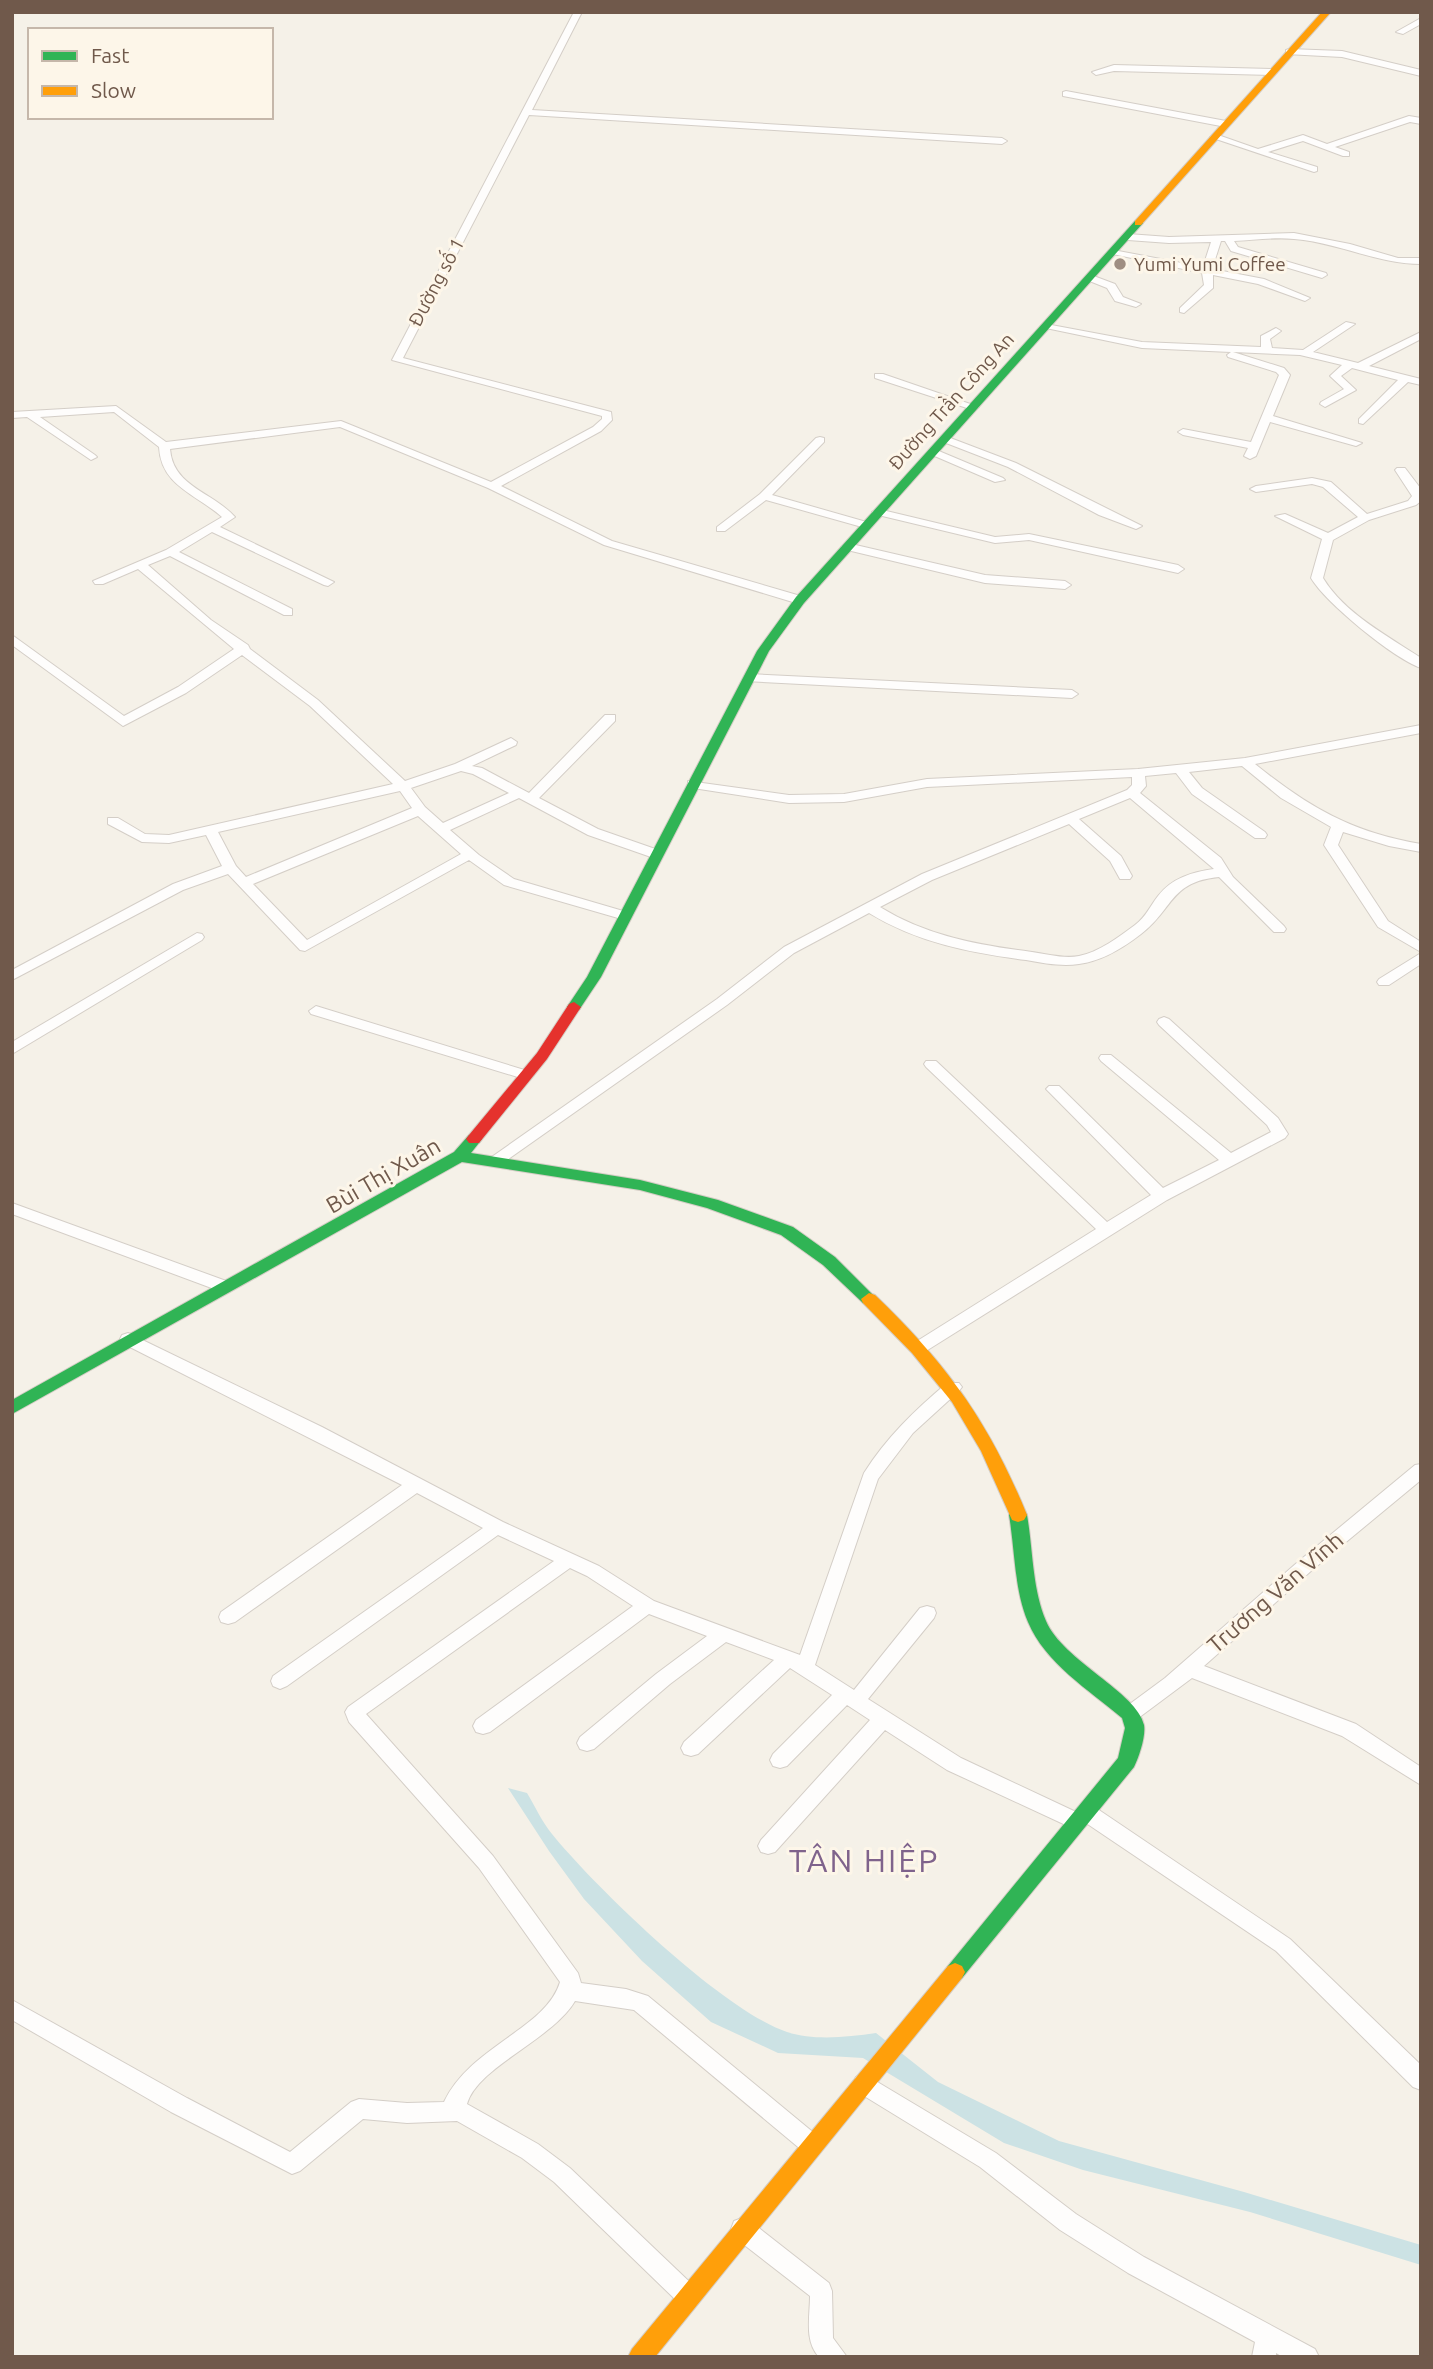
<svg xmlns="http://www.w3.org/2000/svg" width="1433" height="2369" viewBox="0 0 1433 2369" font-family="Ubuntu,sans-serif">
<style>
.water{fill:#cce2e4}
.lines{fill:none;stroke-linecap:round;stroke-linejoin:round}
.street-casing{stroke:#d4cec7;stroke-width:2}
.fast-casing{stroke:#d4cdc5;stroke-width:2}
.slow-casing{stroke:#d4cdc5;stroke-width:2}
.jam-casing{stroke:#d4cdc5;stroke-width:2}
.street{fill:#fefdfc;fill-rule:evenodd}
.fast{fill:#30b455;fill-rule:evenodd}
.slow{fill:#ff9f0a;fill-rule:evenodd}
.jam{fill:#e5322d;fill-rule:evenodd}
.poi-dot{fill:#9f8e82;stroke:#fdf6e9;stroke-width:2.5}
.labels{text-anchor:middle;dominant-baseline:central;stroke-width:6;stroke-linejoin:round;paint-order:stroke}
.far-poi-label{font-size:19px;fill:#70594b;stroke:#fdf6e9;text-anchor:start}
.far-street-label{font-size:19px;fill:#70594b;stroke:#fdf6e9}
.street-label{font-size:23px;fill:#70594b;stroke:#fdf6e9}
.near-quarter-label{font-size:32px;letter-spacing:2px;fill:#7f638c;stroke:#fdf6e9}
</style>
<rect width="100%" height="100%" fill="#f5f1e8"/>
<!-- water -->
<path class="water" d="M508,1788L527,1793C535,1806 542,1822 552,1834C596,1888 722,2010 787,2032C815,2041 847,2037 876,2033L938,2082L1059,2141L1244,2192L1421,2245V2265L1250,2212L1083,2170L1004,2143L863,2058L778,2053L711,2022L642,1961L584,1899L549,1851Z"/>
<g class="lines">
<defs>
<path id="street" d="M574,12H582L532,110L1002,138L1007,141L1002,144L529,115L403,358L611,412L612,420L601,431L501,486L612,541L804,597V603H796L604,545L488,488L340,427L170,449C173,487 213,492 235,517L220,527L334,582L328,586L324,585L212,532L179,552L292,609V615H284L170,556L148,565L211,620L248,645L250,649L318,700L405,781L455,764L511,738L517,742L516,745L472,766L482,768L529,793L605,715H615V721L539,798L598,829L661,851L663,854L661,857H651L588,835L519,798L450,830L479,855L514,879L630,913L632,916L625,920L504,885L469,860L305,951L300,950L228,874L183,890L12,980V970L173,884L222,866L206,835L169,843L142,842L108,824V818H118L145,834L169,835L393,784L310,706L242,655L186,693L123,726L12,645V635L124,716L178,687L234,649L138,569L103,584H95L93,581L166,550L222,517C196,494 161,486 159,447L114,412L40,417L95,455L97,457L91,460L27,417L12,418V412L116,406L166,442L341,421L491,482L593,427L602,419V416L392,360ZM461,771L473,774L509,793L443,823L425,807L411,788ZM400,791L412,808L246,877L236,866L218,832ZM418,816L461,854L307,940L253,884Z
M1421,18V24L1403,34L1396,32Z
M1289,49L1342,51L1421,70V76L1342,57L1286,54V50Z
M1114,65L1273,69L1277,72L1273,75L1114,71L1096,75L1092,72Z
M1066,91L1226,121L1230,124L1226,127L1063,96V92Z
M1409,116L1421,118V124L1410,122L1335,147L1349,152V156H1343L1303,141L1268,152L1317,167V171L1314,172L1210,137L1218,135L1258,149L1303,135L1327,144Z
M1294,233L1350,244L1398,258H1421V264C1377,264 1337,242 1294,239C1275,237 1254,240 1234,241L1238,247L1326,273L1327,275L1322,278L1231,251L1225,241H1221L1212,269L1264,279L1310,298L1305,301L1258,284L1213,275V288L1184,313L1180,312V308L1204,285L1202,273L1108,253L1113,250L1203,267L1211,242L1169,243L1128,240L1123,237L1128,234L1169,237Z
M1091,275L1115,284L1123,297L1141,304L1136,307L1115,301L1107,288L1087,280V276Z
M1346,322L1355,324L1313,352L1358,363L1421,332V339L1369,366L1421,379V385L1408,382L1363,424L1359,423V419L1398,380L1352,368L1341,376L1356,390L1325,407L1320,404L1321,402L1344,389L1330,376L1342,365L1300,355L1233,352L1284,368L1290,375L1273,416L1362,443L1356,446L1270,422L1256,456L1250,459L1244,456L1248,448L1183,435L1178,432L1183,429L1251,442L1279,375L1276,372L1228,357L1227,355L1231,352L1142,348L1041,327L1046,324L1142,342L1261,347V336L1276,328L1281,331L1270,339L1272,348L1303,350Z
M875,374H883L979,407L970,409L875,378Z
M945,436L1016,463L1142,526L1136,529L1099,515L1008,467L941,441L940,439Z
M820,437L824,438V442L772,495L870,523V527H862L766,500L725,531H717V527L760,494L816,438Z
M934,449L1003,478L1005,480L995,482L930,454V450Z
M1397,468H1405L1421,489V501L1416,505L1369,520L1333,540L1323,578C1344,613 1388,636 1421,658V668C1393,658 1326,603 1311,578L1322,539L1275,516L1285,514L1328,533L1358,517L1323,487L1312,484L1256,492L1250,489L1256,486L1312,478L1331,482L1367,514L1408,501L1412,496L1395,470Z
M878,509L995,537L1029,534L1178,565L1184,569L1178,573L1029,540L995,543L874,514L872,512Z
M847,543L985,575L1065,581L1071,585L1065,589L985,583L843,549L841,547Z
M749,674L1072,690L1078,694L1072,698L745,681L743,678Z
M1421,725V733L1255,764C1308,807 1353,833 1421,844V852L1389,846L1343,832L1338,845L1388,921L1421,942V952L1378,927L1324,845L1331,827L1281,798L1242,766L1189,772L1202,788L1265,832L1267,835L1265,838H1255L1192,794L1176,773L1145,776L1146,786L1140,793L1221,858L1233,877L1284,926L1286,929L1284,932H1274L1219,877C1169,882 1174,909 1141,934C1123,948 1102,961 1079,964C1062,967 1044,963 1026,960C971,953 918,943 869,913L794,953L727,1005L500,1165H488L486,1161L717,999L784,947L922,874L1127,790L1132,785V777L927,787L844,802L789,803L693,788L688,787V781L789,795L844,794L927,779L1138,769L1245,758ZM1130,798L1214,869C1192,872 1172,878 1158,896C1150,906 1146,917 1135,925C1119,937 1099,952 1079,956C1064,959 1047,954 1032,952C978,945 927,936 880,907L932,880L1069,824L1110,861L1120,879H1130L1132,876L1121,856L1079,819Z
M197,933L202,934L204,937L202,940L12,1054V1042Z
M1421,953V964L1389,985H1379L1377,982L1379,979Z
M316,1006L531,1072L534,1075L531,1078H521L311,1014L309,1011Z
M1164,1017L1169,1019L1278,1118L1288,1134L1285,1138L1167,1200L926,1351H914L912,1347L914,1343L1096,1229L926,1067L924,1064L926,1061H936L1107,1222L1151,1195L1049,1092L1046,1089L1049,1086H1059L1163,1188L1219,1160L1101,1061L1099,1058L1101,1055H1111L1231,1153L1271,1132L1267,1125L1159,1025L1157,1022L1159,1019Z
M12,1203L229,1282L231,1286L229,1290H217L12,1214Z
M128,1333L322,1427L503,1522L599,1566L654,1601L800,1655L864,1473C886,1438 915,1410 947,1383H959L962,1387L959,1391L913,1433L878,1479L815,1665L854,1690L920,1608L927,1606L934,1608L936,1613L934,1618L868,1699L961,1758L1076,1812L1079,1806L1086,1804L1093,1806L1290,1939L1421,2065V2090L1413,2087L1276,1951L1086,1823L1084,1827L1077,1829L1070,1827L947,1770L885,1730L775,1852L768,1854L761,1852L758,1846L761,1840L870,1720L847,1705L787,1766L780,1768L773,1766L770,1760L773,1754L832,1695L790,1668L698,1754L691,1756L684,1754L681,1748L684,1742L774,1660L726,1642L670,1684L594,1749L587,1751L580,1749L577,1743L580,1737L656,1674L707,1636L649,1614L490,1732L483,1734L476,1732L473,1726L476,1720L633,1606L587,1576L570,1568L366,1714L493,1856L578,1973L581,1983L626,1989L648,1996L820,2138L823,2145L820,2152L812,2155L804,2152L634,2010L575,2001C552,2040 477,2067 467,2104L538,2144L570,2168L697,2289L700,2297L697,2305L689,2308L681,2305L554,2182L522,2158L457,2121L407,2123L363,2119L300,2171L292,2174L171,2112L12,2020V2000L187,2098L290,2152L351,2102L359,2099L407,2103L444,2102C470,2046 546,2029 560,1982L479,1868L349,1722L345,1712L348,1707L554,1561L498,1535L287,1686L280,1689L273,1686L271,1681L273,1676L483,1528L417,1493L235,1622L228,1624L221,1622L219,1617L221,1612L402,1485L122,1343L120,1339L122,1335Z
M1421,1464V1480L1311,1571L1204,1666L1356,1724L1421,1767V1785L1342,1736L1192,1678L1137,1719L1130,1722L1123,1719L1120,1714L1123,1709L1165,1678L1299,1561L1415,1465Z
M864,2074L996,2153L1076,2214L1144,2257L1315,2349L1319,2357H1283L1276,2353V2357H1252L1255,2342L1128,2273L1060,2230L980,2167L856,2091L853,2084L856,2077Z
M742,2218L750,2221L829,2283L832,2291L833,2338L847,2357H819C804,2341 810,2317 810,2296L734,2237L731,2229L734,2221Z"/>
<path id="fast" d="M1135,221L1143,223L804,603L769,651L601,977L579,1010H569L567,1007L587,977L757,651L796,597Z
M474,1134L482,1139L471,1153L640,1180L718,1200L793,1227L835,1257L877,1299L869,1305L863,1303L823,1265L781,1235L707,1208L640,1190L462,1162L12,1414V1400L454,1152L469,1135Z
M1018,1508L1024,1510L1027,1515C1033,1549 1032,1588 1046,1621C1063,1661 1137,1692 1144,1725C1146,1736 1139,1757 1134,1767L962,1978L955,1981L948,1978L945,1972L948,1966L1118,1758L1125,1728L1122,1718C1089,1690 1045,1663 1028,1622C1014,1589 1015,1550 1009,1515L1012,1510Z"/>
<path id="slow" d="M1322,12H1331L1141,225H1135V221Z
M869,1293L875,1295C947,1364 989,1422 1027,1515L1024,1520L1018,1522L1012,1520L981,1451L952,1402L912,1353L863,1303L861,1299Z
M955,1963L962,1966L965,1972L962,1978L655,2357H628L632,2349L948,1966Z"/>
<path id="jam" d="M574,1002L581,1007L547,1059L479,1143H469L466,1139L469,1135L537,1053L569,1004Z"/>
</defs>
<!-- street casing -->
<use href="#street" class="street-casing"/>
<!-- fast casing -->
<use href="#fast" class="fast-casing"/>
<!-- slow casing -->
<use href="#slow" class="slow-casing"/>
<!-- jam casing -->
<use href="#jam" class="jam-casing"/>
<!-- street -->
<use href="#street" class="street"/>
<!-- fast -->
<use href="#fast" class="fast"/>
<!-- slow -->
<use href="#slow" class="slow"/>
<!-- jam -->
<use href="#jam" class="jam"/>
</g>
<!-- markers -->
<circle class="poi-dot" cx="1120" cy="264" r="7"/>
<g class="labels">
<!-- far-poi labels -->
<g class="far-poi-label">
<text x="1134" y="264">Yumi Yumi Coffee</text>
</g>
<!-- far-street labels -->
<g class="far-street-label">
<text transform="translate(436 282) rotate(-62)">Đường số 1</text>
<text transform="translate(951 401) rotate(-48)">Đường Trần Công An</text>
</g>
<!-- street labels -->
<g class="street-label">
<text transform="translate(383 1175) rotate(-30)">Bùi Thị Xuân</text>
<text transform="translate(1275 1592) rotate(-41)">Trương Văn Vĩnh</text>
</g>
<!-- near-quarter labels -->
<g class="near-quarter-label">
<text x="864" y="1860">TÂN HIỆP</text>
</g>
</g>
<!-- border -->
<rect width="1433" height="2369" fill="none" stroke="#70594b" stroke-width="28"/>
<!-- legend -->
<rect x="28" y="28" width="245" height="91" fill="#fdf6e9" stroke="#c5b7aa" stroke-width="2"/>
<rect x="42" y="51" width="35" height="10" fill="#30b455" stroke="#c5b7aa" stroke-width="2"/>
<text x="91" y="63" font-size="21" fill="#70594b">Fast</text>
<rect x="42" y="86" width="35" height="10" fill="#ff9f0a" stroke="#c5b7aa" stroke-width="2"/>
<text x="91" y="98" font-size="21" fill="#70594b">Slow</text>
</svg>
